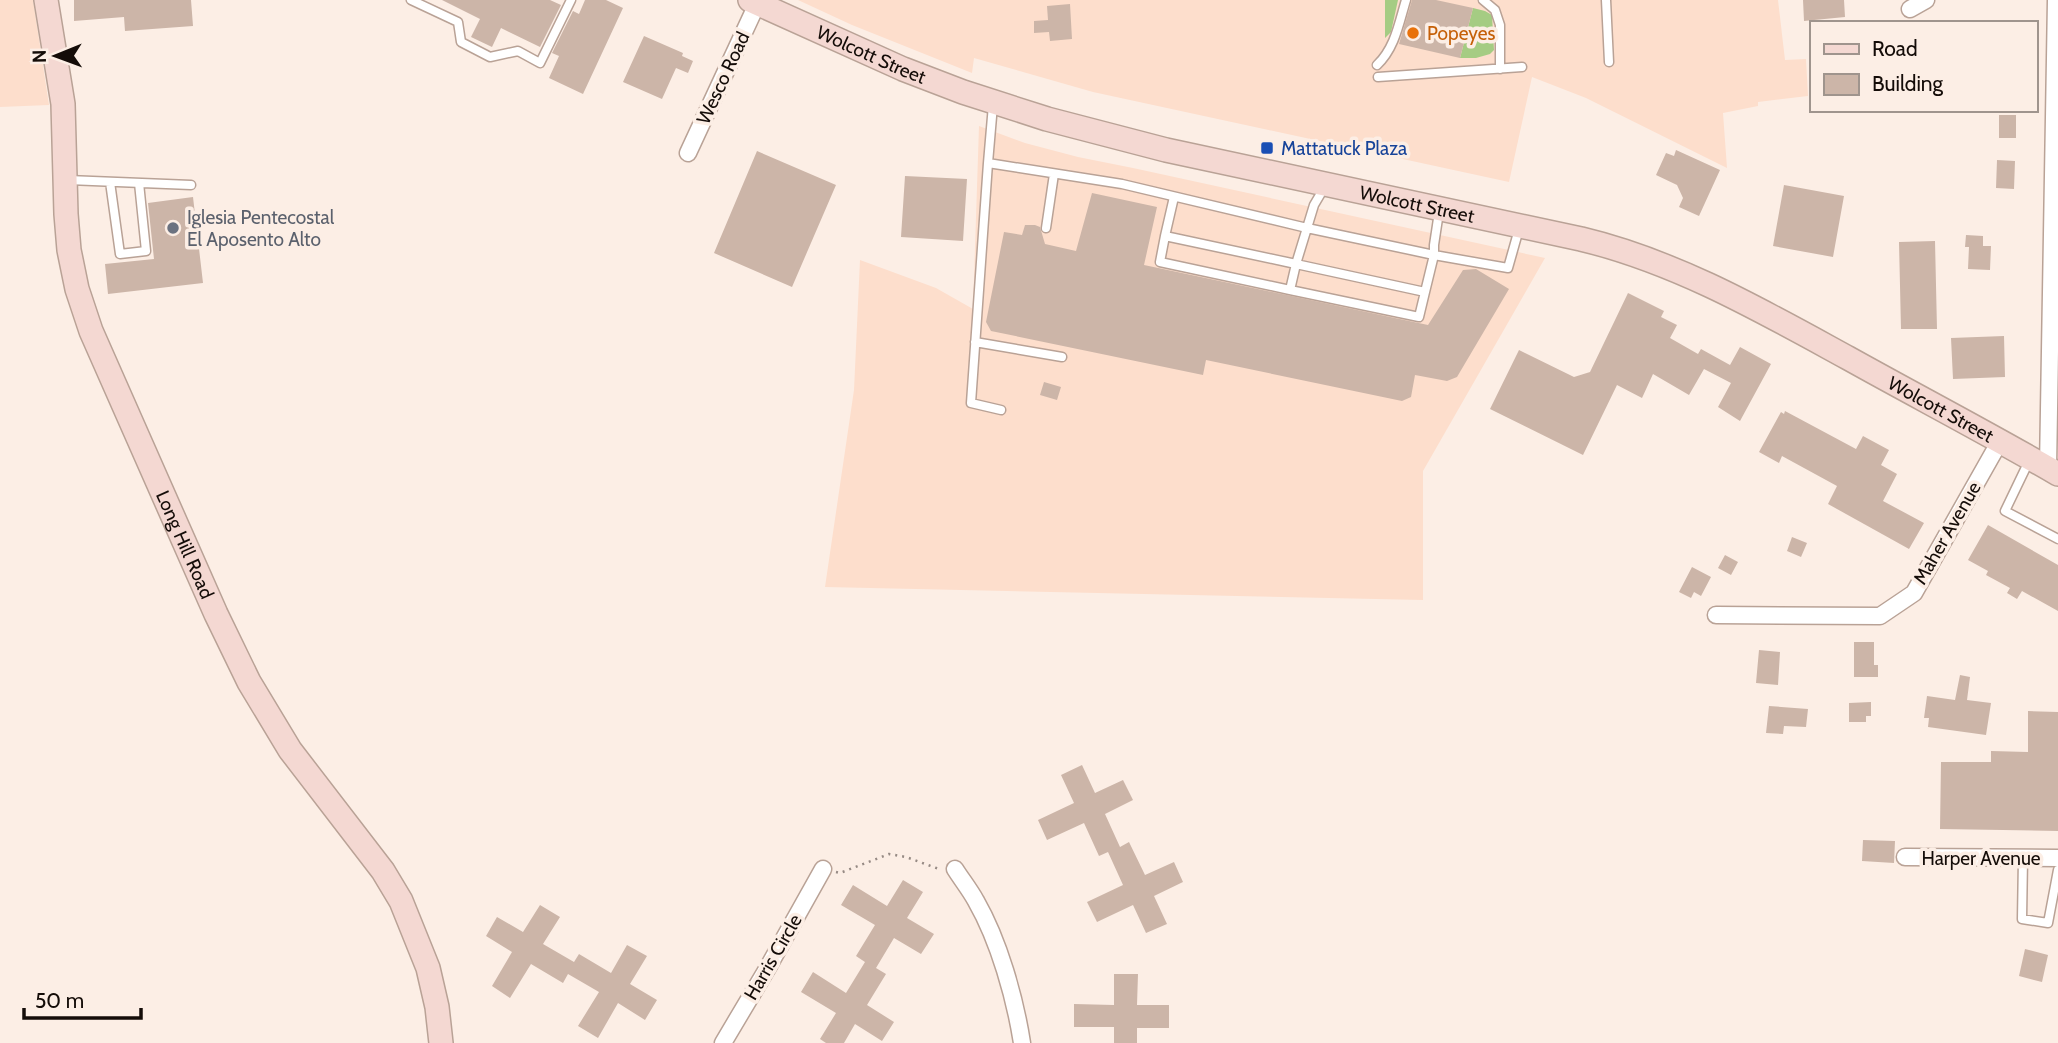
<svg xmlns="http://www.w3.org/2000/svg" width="2058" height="1043" viewBox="0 0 2058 1043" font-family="Cabin,sans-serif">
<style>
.built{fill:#fddecc}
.green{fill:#a5cc83}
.building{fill:#ccb5a8}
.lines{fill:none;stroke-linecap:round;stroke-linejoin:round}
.service-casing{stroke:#b9a296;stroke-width:11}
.minor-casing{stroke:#b9a296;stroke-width:19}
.secondary-casing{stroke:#b9a296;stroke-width:26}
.path{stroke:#968a84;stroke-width:2.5;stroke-dasharray:2 5;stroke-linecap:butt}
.service{stroke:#fff;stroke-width:8}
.minor{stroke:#fff;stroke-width:16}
.secondary{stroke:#f4d8d2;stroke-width:23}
.food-dot{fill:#e8710a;stroke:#fceee5;stroke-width:2.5}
.transit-dot{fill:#1a4fb4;stroke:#fceee5;stroke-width:2.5}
.worship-dot{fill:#6b7280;stroke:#fceee5;stroke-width:2.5}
.labels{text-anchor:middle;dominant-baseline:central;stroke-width:7;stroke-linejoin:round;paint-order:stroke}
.food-label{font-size:19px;fill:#c56008;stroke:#fceee5;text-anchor:start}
.street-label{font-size:19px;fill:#140c08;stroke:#fceee5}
.transit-label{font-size:19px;fill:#164399;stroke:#fceee5;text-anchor:start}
.worship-label{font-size:19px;fill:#5b616d;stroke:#fceee5;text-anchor:start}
</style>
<rect width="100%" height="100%" fill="#fceee5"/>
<!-- built -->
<path class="built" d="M0,0H33L49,105L0,107Z
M798,0H1778L1785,60L1806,59L1808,96L1758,102V106L1723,113L1727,168L1586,98L1532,77L1509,182L1093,92L974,58L972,73L852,25Z
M979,126L1025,143L1078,157L1133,168L1545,258L1423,471V600L825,587L854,390L860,260L936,288L973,309Z"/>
<!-- green -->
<path class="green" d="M1385,0H1398L1391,32L1385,38Z
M1473,8L1485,11L1492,15L1494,50L1490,54L1476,58H1460Z"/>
<!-- building -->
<path class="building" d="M74,0H191L193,26L125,31L124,17L74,21Z
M442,0H550L561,5L540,47L501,28L492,47L471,37L480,19Z
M585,0H606L623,8L583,94L549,78L559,56L552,53L573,11L579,14Z
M1412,0H1436L1473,8L1460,58L1399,44Z
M1803,0H1844L1845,17L1804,21Z
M1070,4L1072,39L1050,41L1049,32L1034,33V21L1048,20L1047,6Z
M644,36L683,53L682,56L693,61L688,73L676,68L662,99L623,82Z
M1999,115H2016V138H1999Z
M1676,150L1720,170L1699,216L1679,207L1683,198L1677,185L1656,175L1666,153L1674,156Z
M757,151L836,185L792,287L714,253Z
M1997,160L2015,161L2014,189L1996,188Z
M905,176L967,179L963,241L901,237Z
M1784,185L1844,196L1833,257L1773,246Z
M1092,193L1157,207L1144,265L1428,325L1463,270L1476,269L1509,289L1457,377L1447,381L1415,375L1411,397L1402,401L1206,360L1203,375L991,331L986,322L1004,232L1022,235L1025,225H1035L1040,227L1045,244L1076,251Z
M193,197L203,283L108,294L105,264L154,259L148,203Z
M1966,235L1983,236V246H1991L1990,270L1968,269L1969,247H1965Z
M1935,241L1937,329H1901L1899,242Z
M1628,293L1664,311L1661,317L1677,325L1670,338L1698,354L1701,349L1730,365L1740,347L1771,364L1740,421L1718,407L1731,383L1704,369L1689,395L1653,374L1642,398L1617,385L1583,455L1490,409L1519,350L1574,377L1590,372Z
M2004,336L2005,377L1953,379L1951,338Z
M1044,382L1061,387L1057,400L1040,395Z
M1785,411L1856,449L1863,436L1889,450L1881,465L1897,474L1883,501L1924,523L1909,549L1828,504L1837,486L1782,456L1779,463L1759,452L1781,412L1784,414Z
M1988,525L2058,565V611L2022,591L2017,599L2007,593L2010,588L1986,575L1988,571L1968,560Z
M1792,537L1807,543L1801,557L1787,551Z
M1725,555L1738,562L1731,575L1718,568Z
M1692,567L1711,577L1701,596L1694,592L1691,598L1679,592Z
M1854,642H1874V665H1878V677H1854Z
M1759,650L1780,652L1778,685L1756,683Z
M1960,675L1970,677L1967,700L1991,703L1986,735L1928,727L1929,718H1924L1927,696L1955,700Z
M1871,702V716H1866V722H1849V703Z
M1769,706L1808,709L1806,727L1784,726L1783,734L1766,733Z
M2028,711L2058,712V831L1940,829L1941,762H1991V751L2028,752Z
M1082,765L1095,793L1123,780L1133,800L1105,814L1120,847L1129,842L1145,875L1174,862L1183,882L1154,896L1167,924L1146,933L1133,905L1097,922L1087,902L1123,885L1108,852L1099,856L1084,823L1047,840L1038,820L1074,803L1061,775Z
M1863,840L1895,841L1894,863L1862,861Z
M903,880L923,892L907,918L934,934L921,954L894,938L876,968L886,974L867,1005L894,1022L882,1041L855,1024L844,1043H826L820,1039L836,1013L801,992L813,972L846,993L865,962L856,956L875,925L841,905L853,885L887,906Z
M540,905L560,917L543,944L574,962L579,954L611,973L627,945L647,956L630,984L657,1000L645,1020L618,1003L598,1038L578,1026L599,992L568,974L563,983L531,964L510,998L492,986L512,952L486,936L497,917L523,932Z
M2025,949L2048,955L2042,982L2019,976Z
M1114,974H1138L1137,1005H1169V1028H1137V1043H1114V1027H1074V1004L1114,1005Z"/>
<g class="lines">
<defs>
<path id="service" d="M411,0L458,22L461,42L490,57L518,51L540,63L571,0
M1483,0L1495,10L1500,25V69
M1606,0L1609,62
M1377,65C1395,48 1399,23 1406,0
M1378,77L1522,67
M993,105L988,163L1122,184L1307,228L1296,264L1165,236L1174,197
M988,163L971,403L1001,410
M68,180L191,185
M110,182L120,254L146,251L139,183
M1324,188L1314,205L1307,228L1434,255V245L1439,212
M1046,228L1054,174
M1165,236L1160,262L1290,290L1296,264L1425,292L1434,255L1508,268L1519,229
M1290,290L1419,317L1425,292
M975,342L1062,357
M2029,461L2005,511L2058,539
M2023,858L2022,919L2048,923L2058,870"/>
<path id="minor" d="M1910,9L1926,0
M688,153L757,4
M2048,468L2056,0
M1716,615L1880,616L1914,593L2000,441
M1905,857L2058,858
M955,869C962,880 970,890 976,901C999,941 1015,998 1022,1043
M723,1043L767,969L823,869"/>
<g id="secondary">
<path id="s1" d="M46,0L63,104L66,214L69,250L77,289L91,331L216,614L249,682L290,750L383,871L401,901L428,968L437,1007L441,1043"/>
<path id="s2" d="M750,0L903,69L963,92L1047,119L1166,150L1581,239C1677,262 1762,311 1848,358C1918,397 1989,434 2058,474"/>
</g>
</defs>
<!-- service casing -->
<use href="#service" class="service-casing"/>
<!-- minor casing -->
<use href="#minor" class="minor-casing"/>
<!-- secondary casing -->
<use href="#secondary" class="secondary-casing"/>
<!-- path -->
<path class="path" d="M836,872L840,873L889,854L906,857L939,869"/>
<!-- service -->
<use href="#service" class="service"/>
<!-- minor -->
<use href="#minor" class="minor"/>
<!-- secondary -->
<use href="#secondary" class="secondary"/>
</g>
<!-- markers -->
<circle class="food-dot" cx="1413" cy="33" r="7"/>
<rect class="transit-dot" x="1260" y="141" width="14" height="14" rx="3.5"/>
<circle class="worship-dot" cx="173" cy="228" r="7"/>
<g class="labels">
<!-- food labels -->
<g class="food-label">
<text x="1427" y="33">Popeyes</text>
</g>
<!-- street labels -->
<g class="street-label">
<text stroke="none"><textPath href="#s2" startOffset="133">Wolcott Street</textPath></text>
<text transform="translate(723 78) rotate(-65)">Wesco Road</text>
<text stroke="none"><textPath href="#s2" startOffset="700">Wolcott Street</textPath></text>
<text stroke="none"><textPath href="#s2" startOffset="1267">Wolcott Street</textPath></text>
<text transform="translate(1947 533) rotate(-60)">Maher Avenue</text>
<text stroke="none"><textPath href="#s1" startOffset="569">Long Hill Road</textPath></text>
<text x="1981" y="858">Harper Avenue</text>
<text transform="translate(773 957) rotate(-60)">Harris Circle</text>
</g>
<!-- transit labels -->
<g class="transit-label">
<text x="1281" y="148">Mattatuck Plaza</text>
</g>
<!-- worship labels -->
<g class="worship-label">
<text x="187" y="217">Iglesia Pentecostal<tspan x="187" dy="22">El Aposento Alto</tspan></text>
</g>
</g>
<!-- legend -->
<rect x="1810" y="21" width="228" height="91" fill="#fceee5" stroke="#9f948d" stroke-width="2"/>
<rect x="1824" y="44" width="35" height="10" fill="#f4d8d2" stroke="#9f948d" stroke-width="2"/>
<text x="1872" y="56" font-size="21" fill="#140c08">Road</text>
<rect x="1824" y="74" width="35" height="21" fill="#ccb5a8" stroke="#9f948d" stroke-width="2"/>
<text x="1872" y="91" font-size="21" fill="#140c08">Building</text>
<!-- north arrow -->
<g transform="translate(56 56) rotate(269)" stroke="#fceee5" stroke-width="5" paint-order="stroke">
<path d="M0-5L12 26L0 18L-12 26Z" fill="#140c08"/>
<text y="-10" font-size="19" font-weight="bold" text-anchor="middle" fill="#140c08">N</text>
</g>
<!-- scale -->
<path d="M24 1008v10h117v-10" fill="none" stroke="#140c08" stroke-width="3.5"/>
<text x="35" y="1008" font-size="21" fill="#140c08" stroke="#fceee5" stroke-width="5" paint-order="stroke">50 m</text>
</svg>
